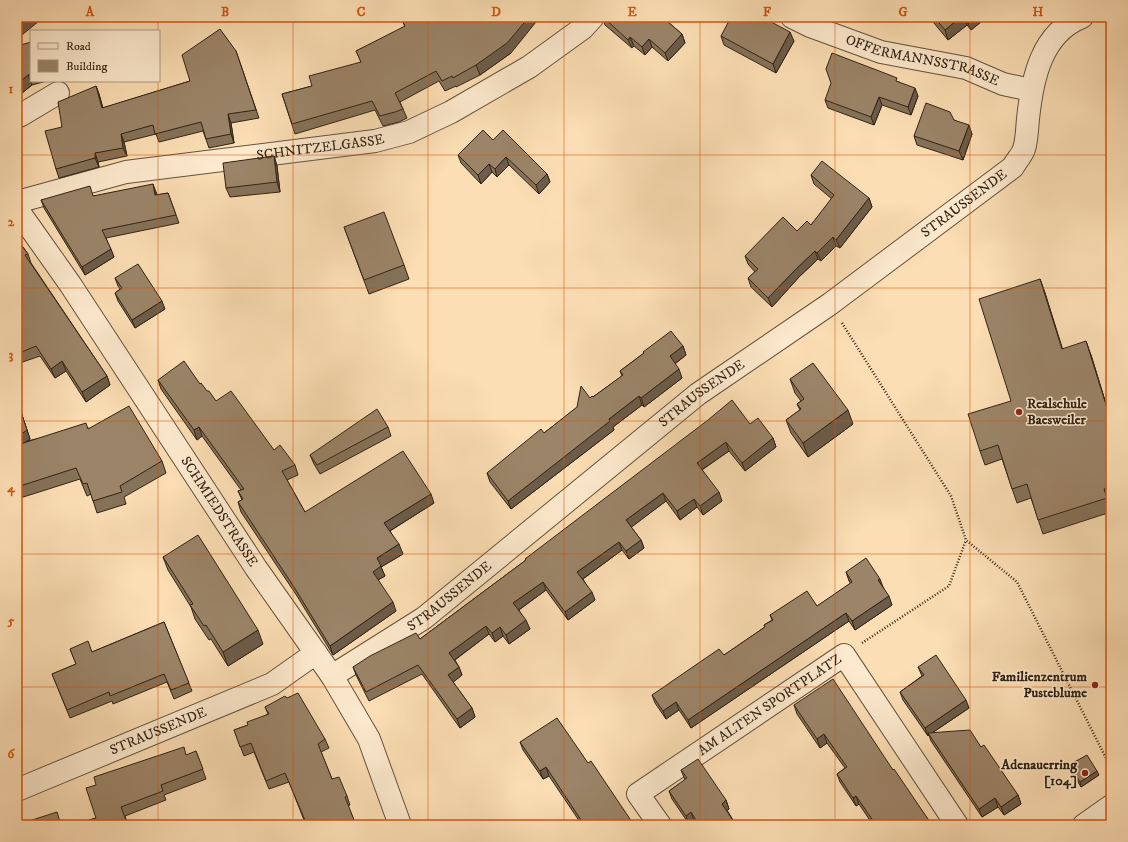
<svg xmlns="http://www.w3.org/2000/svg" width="1128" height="842" viewBox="0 0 1128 842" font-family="'IM FELL DW Pica',serif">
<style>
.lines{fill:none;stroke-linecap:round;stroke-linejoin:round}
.minor-casing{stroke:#64523d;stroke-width:24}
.path{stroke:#312315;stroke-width:2.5;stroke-dasharray:1 2;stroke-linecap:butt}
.minor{stroke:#fdeace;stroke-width:22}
.wall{fill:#857259;stroke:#312315}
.shaded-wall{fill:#6c5c49;stroke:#312315}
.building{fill:#9b8468;stroke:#312315}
.grid{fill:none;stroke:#d6540d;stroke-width:1;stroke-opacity:0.55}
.poi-dot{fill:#8f2418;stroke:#fdeace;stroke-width:1.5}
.labels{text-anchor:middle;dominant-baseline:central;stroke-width:3;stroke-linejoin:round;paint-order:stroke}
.street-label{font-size:14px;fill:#312315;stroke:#fdeace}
.poi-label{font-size:14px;font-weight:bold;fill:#312315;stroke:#fdeace;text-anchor:end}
.neatline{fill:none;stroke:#d6540d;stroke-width:1.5}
.grid-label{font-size:13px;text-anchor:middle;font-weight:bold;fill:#d6540d}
</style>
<rect width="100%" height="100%" fill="#fcdeb4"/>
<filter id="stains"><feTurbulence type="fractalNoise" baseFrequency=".005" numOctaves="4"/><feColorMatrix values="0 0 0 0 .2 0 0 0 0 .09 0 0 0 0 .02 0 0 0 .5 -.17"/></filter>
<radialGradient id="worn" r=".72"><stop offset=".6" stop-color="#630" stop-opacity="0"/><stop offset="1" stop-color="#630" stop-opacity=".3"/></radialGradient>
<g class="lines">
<defs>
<g id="minor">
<path id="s1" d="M792,17L810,26L881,52L966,68L1003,84L1031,90"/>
<path d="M17,117L21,115L58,93"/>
<path id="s2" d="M17,202L126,172L375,141L409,132L451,112L529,67L583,28L593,17"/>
<path id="s3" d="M17,209L70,284L256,568L332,676L369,739L400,825"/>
<path id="s4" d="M332,676L424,618L698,394L830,304L1013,167C1016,161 1022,155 1024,149C1027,140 1027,128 1028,119C1032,80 1041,33 1082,17"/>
<path id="s5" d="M17,790L272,684L316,653"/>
<path id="s6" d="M660,825L638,794L844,655L957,825"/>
<path d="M1084,825L1111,806"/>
</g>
</defs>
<!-- minor casing -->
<use href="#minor" class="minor-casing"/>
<!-- path -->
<path class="path" d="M842,323L951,496L966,540L1017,582L1111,768
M862,643L949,586L966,540"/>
<!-- minor -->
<use href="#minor" class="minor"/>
</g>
<!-- wall -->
<path class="wall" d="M602,17H662L682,34L685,43L668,61L652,47L645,55L634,46L632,48L605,25Z
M709,17H721L718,20Z
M929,17H987L971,30L967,25L948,40Z
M403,22L511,53L480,75L456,87V86L445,91L439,81L400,102L403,109L407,118L399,122L383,126L375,110L295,134L282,94L312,86L361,62L356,51L405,27Z
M721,36L794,41L776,73L724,45Z
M31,42V81H47L32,85L17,97Z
M236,51L259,118L231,123L234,143L209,148L203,131L159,142L156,134L124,142L127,156L98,162L99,167L59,178L56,169L62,127L96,86L99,94L103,108L190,81Z
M899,82L918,96L911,115L882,105L874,125L828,108L825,100Z
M954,120L972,134L963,160L917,145L914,136Z
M493,140L547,174L550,182L539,194L509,165L497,177L492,172L481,184L461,163L458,155Z
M274,156L277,166L280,192L230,197L226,188Z
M811,175L869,198L872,207L840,248L836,246L821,261L818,259L799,277L772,307L751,287L748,278L755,272L748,264L745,256L797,231L811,225L832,199L814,184Z
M156,192L157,195L168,193L179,223L106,238L114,257L85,275L44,208L41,200Z
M344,227L404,265L409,279L369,294Z
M17,239L28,254L31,263L107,376L110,385L86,402L66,371L55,378L40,356L17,364Z
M115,278L165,309L135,328L118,301L115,293L120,289L118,286Z
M1040,279L1045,293L1062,349L1091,355L1108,411L1111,410V502L1109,503L1111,509V512L1043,534L1031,498L1017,503L1002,459L985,465L980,451L1011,401Z
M683,346L686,355L675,364L682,378L644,407L642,405L613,427L614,430L511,509L490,482L487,473L544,433L590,398L593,397L622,376L620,371L644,353L643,352Z
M790,379L853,424L808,457L791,433L786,420L800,410L797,404L801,401L795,393Z
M158,380L200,384L216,401L274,450L295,465L298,475L287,480L305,512L434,503L390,531L403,554L381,567L385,576L378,580L396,611L333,655L297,596L241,512L238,502L242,500L238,491L241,490L202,436L197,440L161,389Z
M17,400L30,439L27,441L88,428L162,461L166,473L124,497L126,504L97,513L91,494L87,496L80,479L17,499Z
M750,424L773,438L776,447L745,471L729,451L702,470L722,501L703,515L697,507L680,520L666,501L631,527L641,540L644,548L629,559L622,550L583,579L595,600L568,620L546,590L519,610L530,629L509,644L503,636L495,642L489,634L455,660L459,667L462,675L453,682L472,708L475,717L460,728L422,674L369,701L356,675L353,667L420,639L526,560L525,559Z
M388,427L391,436L320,474L314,464L310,455Z
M163,557L263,644L228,666L211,639L209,640L195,619L191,607L168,570Z
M846,572L883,587L892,605L855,630L849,621L691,728L679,710L666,719L655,703L652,695L724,655L765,627L764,625L772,620L770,615L817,606L851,584L849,581Z
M164,622L192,691L174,699L167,682L113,704L112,701L70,718L52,674L76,664L70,649L92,652Z
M918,667L969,708L932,733L981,747L1018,795L1021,804L1004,815L998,807L982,817L931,741L929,735L928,736L903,700L900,692L922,676Z
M287,698L325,739L329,748L321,752L332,779L347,796L350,805L348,806L356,825H306L289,782L269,789L254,752L244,756L234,730L248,725L268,714L265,707Z
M794,705L893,770L932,825H873L859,804L856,806L840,782L837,774L845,768L827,743L820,748L797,714Z
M520,742L588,763L634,825H582L549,776L543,779L523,750Z
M196,751L206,779L164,795L166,800L125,816L128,825H72L96,818Z
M1069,765L1099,775L1081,787L1071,770Z
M681,770L726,800L729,809L727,810L736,825H697L694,821L689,824L672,799L669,791L685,780Z"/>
<!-- shaded-wall -->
<path class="shaded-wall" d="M28,17H44L17,39V26Z
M529,17H540L511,53L480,75L476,65Z
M961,17H964L967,25L948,40L945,30Z
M972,17H987L971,30L967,21Z
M790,32L794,41L776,73L773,64Z
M682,34L685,43L668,61L665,53Z
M630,37L634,46L632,48L628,40Z
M649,39L652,47L645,55L642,47Z
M28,75L32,85L17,97V84Z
M96,86L99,94L105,117L102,108Z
M915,88L918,96L911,115L908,107Z
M879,97L882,105L874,125L871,117Z
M228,114L231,123L234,143L231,134Z
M969,125L972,134L963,160L959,151Z
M121,134L124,142L127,156L123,148Z
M95,153L98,162L99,167L95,158Z
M274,156L277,166L280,192L277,182Z
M506,157L509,165L497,177L495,169Z
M489,164L492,172L481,184L478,175Z
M547,174L550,182L539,194L536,185Z
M153,184L156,192L158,203L155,195Z
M869,198L872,207L840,248L836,240Z
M833,237L836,246L821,261L817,253Z
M111,249L114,257L85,275L82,267Z
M815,251L818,259L799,277L772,307L768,298L796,269Z
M1040,279L1045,293L1067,363L1062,349Z
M162,301L165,309L135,328L132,320Z
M1086,341L1091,355L1111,420L1108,411Z
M683,346L686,355L673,365L670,356Z
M62,361L66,371L55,378L51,369Z
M679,369L682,378L644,407L641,398Z
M107,376L110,385L86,402L82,392Z
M639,396L642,405L613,427L614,430L511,509L508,501L609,419Z
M17,400L30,439L17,448Z
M848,410L853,424L808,457L803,443Z
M199,427L202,436L197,440L194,430Z
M773,438L776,447L745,471L742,463Z
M726,442L729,451L700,471L697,463Z
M719,492L722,501L703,515L700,506Z
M663,493L666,501L629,529L626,520Z
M431,494L434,503L388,532L384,523Z
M694,499L697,507L680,520L677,511Z
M641,540L644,548L629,559L626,551Z
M619,542L622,550L580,581L577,572Z
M399,544L403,554L381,567L385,576L376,581L373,572L377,558Z
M880,579L883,587L878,580Z
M543,582L546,590L517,611L513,603Z
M592,592L595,600L568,620L565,612Z
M889,596L892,605L855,630L852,621Z
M393,602L396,611L333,655L330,646Z
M846,613L849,621L691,728L688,720Z
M526,620L530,629L509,644L506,635Z
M486,626L489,634L453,661L449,653Z
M500,627L503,636L495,642L492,633Z
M258,630L263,644L228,666L223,652Z
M459,667L462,675L451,684L448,675Z
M966,700L969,708L929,735L928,733L929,735L928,736L925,728Z
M676,702L679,710L666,719L663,711Z
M472,708L475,717L460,728L457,719Z
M824,734L827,743L820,748L817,739Z
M546,767L549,776L543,779L540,771Z
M1097,771L1099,775L1081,787L1080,782Z
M1018,795L1021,804L1004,815L1001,807Z
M856,796L859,804L856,806L853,798Z
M995,798L998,807L982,817L979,809Z
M726,800L729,809L725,812L722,804Z
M691,812L694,821L689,824L686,816Z"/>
<!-- building -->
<path class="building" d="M17,17H28L17,26Z
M412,17H466L467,18L468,17H529L507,43L476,65L453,78L452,76L442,81L436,71L395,93L403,109L395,112L380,116L372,101L292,124L282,94L312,86L309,76L361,62L356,51L405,26L403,22Z
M603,17H662L682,34L665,53L649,39L642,47L630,37L628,40Z
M731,17H762L790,32L773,64L721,36Z
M934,17H961L945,30Z
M964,17H972L967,21Z
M220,29L236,51L256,110L228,114L231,134L206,139L201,122L155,134L153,125L121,134L123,148L95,153V158L56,169L45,131L62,127L58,102L96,86L102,108L190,81L182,55Z
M31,42V74L28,75L17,84V46Z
M832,53L887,74L897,78L896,81L915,88L908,107L879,97L871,117L825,100L831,83L826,69Z
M1111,56V68L1108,57Z
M926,103L950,112L954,120L969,125L959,151L914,136Z
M483,130L493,140L503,130L547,174L536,185L506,157L495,169L489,164L478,175L458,155Z
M274,156L277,182L226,188L223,163Z
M822,161L869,198L836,240L833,237L817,253L815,251L796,269L768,298L748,278L758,269L745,256L783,217L797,231L807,221L811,225L834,195L811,175Z
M153,184L155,195L168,193L176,215L102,230L111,249L82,267L41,200L90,186L93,196Z
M384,212L404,265L364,280L344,227Z
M17,239L28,254L25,255L107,376L82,392L62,361L51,369L36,346L17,354Z
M138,264L162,301L132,320L115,293L122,288L115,278Z
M1040,279L1062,349L1086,341L1108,411L1111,410V487L1104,489L1107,498L1038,520L1027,484L1012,489L998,445L980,451L968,414L1011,401L979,299Z
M671,331L683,346L670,356L679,369L641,398L639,396L609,419L610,421L508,501L487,473L541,429L544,433L577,407L581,386L590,398L592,396L593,397L623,375L620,371L644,353L643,352Z
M184,361L200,384L201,383L207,391H209L216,401L231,391L274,450L280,445L295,465L282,471L305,512L403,451L431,494L384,523L399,544L377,558L381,566L373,572L393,602L330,646L294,587L238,502L243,499L238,491L244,489L199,427L194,430L158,380Z
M813,363L848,410L803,443L786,420L801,409L797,404L804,399L790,379Z
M17,400L27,430L17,437Z
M732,400L750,424L758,418L773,438L742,463L726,442L697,463L719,492L700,506L694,499L677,511L663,493L626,520L641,540L626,551L619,542L577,572L592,592L565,612L543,582L513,603L526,620L506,635L500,627L492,633L486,626L449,653L459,667L448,675L472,708L457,719L418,665L366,692L353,667L370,656L416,633L420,639L526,560L525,559L708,420Z
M129,406L162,461L120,486L122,492L93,501L87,483L83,484L76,468L17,487V445L86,423L88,429Z
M377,409L388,427L317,465L310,455Z
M198,535L258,630L223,652L206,625L204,626L190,605L193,604L163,557Z
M866,558L880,579L878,580L889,596L852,621L846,613L688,720L676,702L663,711L652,695L719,649L724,655L765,627L764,625L773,620L770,615L807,591L817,606L852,582L846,572Z
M164,622L189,683L171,690L164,674L110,696L109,692L67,710L52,674L76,664L70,649L88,641L92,652Z
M936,655L966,700L925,728L900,692L924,675L918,667Z
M833,679L893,770L894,769L932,825H876L856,796L853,798L837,774L847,767L824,734L817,739L794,705Z
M298,693L325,739L318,744L332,779L339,777L347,796L345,797L356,825H307L285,773L266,781L251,743L240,747L234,730L248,725L247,722L269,714L265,707L285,696L287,698Z
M557,718L588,763L591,761L634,825H581L583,823L546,767L540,771L520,742Z
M970,730L981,747L984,745L1018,795L1001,807L995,798L979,809L928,733Z
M184,747L186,755L196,751L203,769L161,785L163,791L121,807L127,823L123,825H72L96,818L86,788L96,785L94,777Z
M1087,755L1097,771L1080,782L1069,765Z
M698,759L726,800L722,804L736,825H699L691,812L686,816L669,791L687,778L681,770Z
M57,812L61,825H30L29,821Z"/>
<!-- grid -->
<path class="grid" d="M158,17V31M293,17V825M428,17V825M564,17V825M700,17V825M835,17V825M970,17V825M158,81V825M17,155H1111M17,288H1111M17,421H1111M17,554H1111M17,687H1111"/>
<!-- markers -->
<g class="poi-dot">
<circle cx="1019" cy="412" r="4"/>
<circle cx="1095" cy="685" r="4"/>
<circle cx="1085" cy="773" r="4"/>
</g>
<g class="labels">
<!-- street labels -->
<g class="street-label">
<text stroke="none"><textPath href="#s1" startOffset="138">OFFERMANNSSTRASSE</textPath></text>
<text stroke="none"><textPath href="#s2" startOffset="309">SCHNITZELGASSE</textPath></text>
<text stroke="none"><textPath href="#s4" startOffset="790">STRAUSSENDE</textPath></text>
<text stroke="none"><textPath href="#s4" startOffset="466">STRAUSSENDE</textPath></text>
<text stroke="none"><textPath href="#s3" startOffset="364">SCHMIEDSTRASSE</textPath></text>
<text stroke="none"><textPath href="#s4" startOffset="142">STRAUSSENDE</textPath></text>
<text stroke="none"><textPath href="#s6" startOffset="197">AM ALTEN SPORTPLATZ</textPath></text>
<text stroke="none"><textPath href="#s5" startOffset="153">STRAUSSENDE</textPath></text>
</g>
<!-- poi labels -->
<g class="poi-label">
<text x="1027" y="404" text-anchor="start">Realschule<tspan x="1027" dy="16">Baesweiler</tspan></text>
<text x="1087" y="677">Familienzentrum<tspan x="1087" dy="16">Pusteblume</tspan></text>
<text x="1077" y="765">Adenauerring<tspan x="1077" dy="16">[104]</tspan></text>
</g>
</g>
<!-- margin -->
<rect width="1128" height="842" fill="none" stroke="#fcdeb4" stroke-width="44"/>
<!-- legend -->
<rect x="30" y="30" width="130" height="52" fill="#fdeace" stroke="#ab9a84"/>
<rect x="38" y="43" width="20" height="6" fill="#fdeace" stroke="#ab9a84"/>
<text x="66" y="50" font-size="12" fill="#312315">Road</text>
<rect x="38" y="60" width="20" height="12" fill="#9b8468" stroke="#ab9a84"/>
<text x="66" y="70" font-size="12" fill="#312315">Building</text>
<rect x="22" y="22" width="1084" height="798" class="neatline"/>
<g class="grid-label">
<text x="90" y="16">A</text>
<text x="225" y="16">B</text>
<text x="361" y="16">C</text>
<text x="496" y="16">D</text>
<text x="632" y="16">E</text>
<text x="767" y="16">F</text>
<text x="903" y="16">G</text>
<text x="1038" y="16">H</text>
<text x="11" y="93">1</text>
<text x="11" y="226">2</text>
<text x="11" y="359">3</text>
<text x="11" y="492">4</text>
<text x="11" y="625">5</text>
<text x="11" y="758">6</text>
</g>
<rect width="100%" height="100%" filter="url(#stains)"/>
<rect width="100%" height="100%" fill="url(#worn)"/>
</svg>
